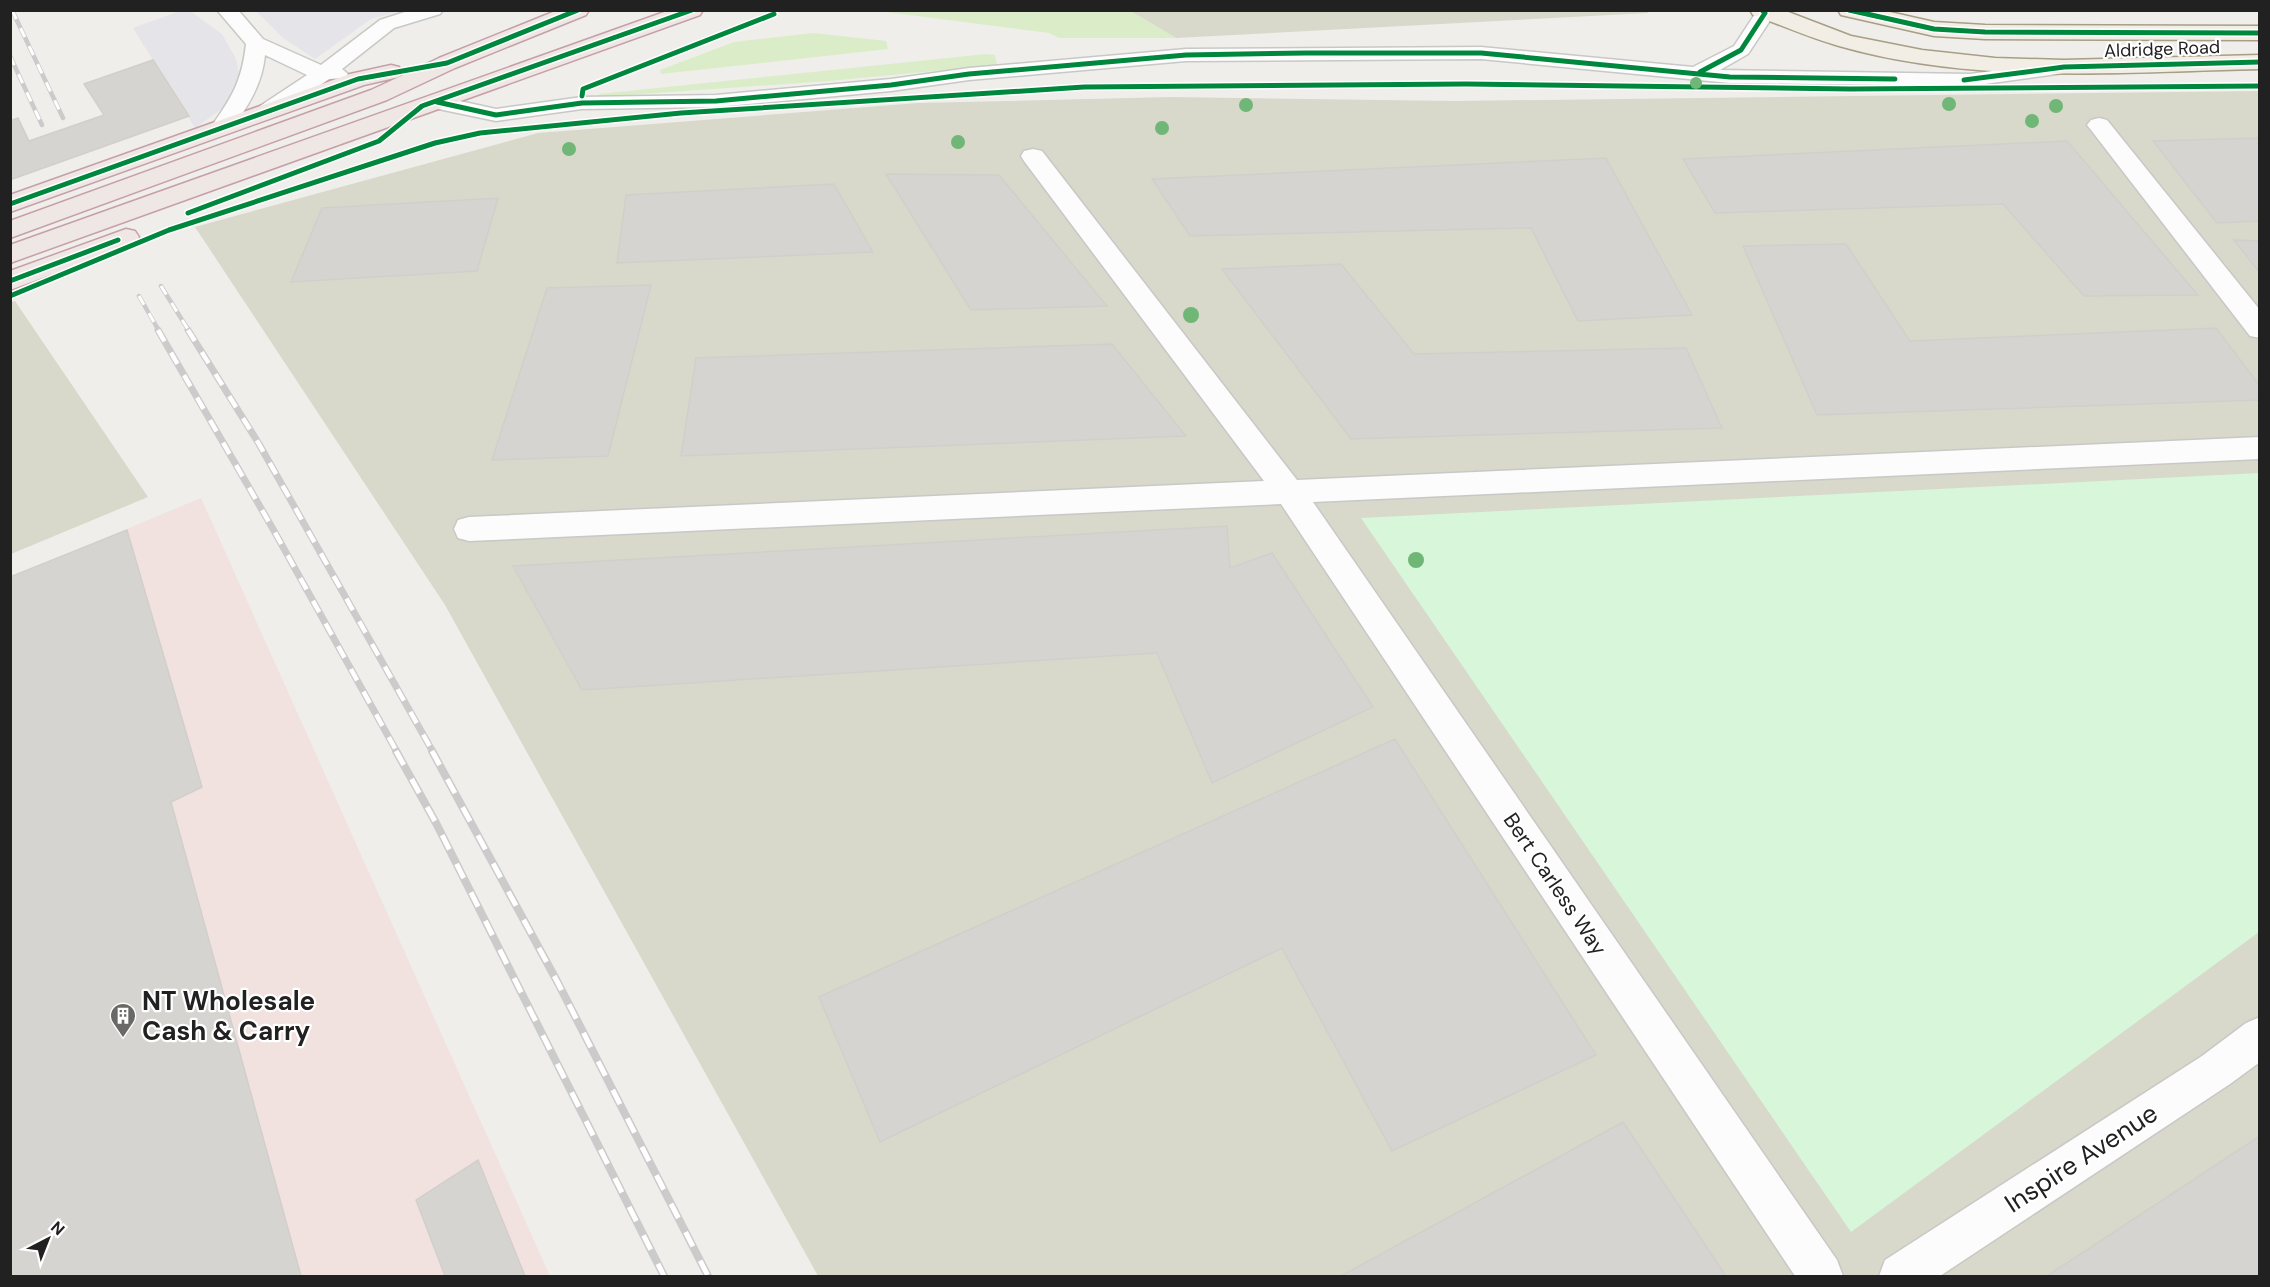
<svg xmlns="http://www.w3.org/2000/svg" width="2270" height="1287" viewBox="0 0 2270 1287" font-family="'DM Sans',sans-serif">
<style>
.commercial{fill:#f1e2df}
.construction{fill:#d8d9cb}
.grass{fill:#daedc8}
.park{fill:#d7f6da}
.plaza{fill:#e5e4e9}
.building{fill:#d6d4d1;stroke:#d2cfcb;stroke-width:1.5}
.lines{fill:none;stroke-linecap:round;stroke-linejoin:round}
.service-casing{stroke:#c8c8c6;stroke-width:3}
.minor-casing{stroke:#c8c8c6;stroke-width:3}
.primary-casing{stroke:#a69e85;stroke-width:3}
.trunk-casing{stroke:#c6a0a9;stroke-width:3}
.service{fill:#fdfcfc;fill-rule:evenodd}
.minor{fill:#fdfcfc;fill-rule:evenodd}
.primary{fill:#f2eee6;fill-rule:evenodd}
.trunk{fill:#efe7e4;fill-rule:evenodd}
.rail-far2-casing{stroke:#cbcbcb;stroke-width:4.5}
.rail-far1-casing{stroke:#cbcbcb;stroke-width:7}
.rail-casing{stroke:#cbcbcb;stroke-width:8}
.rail-far2{stroke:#fff;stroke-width:3;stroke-dasharray:10;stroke-linecap:butt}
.rail-far1{stroke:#fff;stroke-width:4.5;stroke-dasharray:13;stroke-linecap:butt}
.rail{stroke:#fff;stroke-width:5;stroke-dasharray:16;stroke-linecap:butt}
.cycleway-casing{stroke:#fff;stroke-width:8}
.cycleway{stroke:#00873e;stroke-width:5}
.tree{fill:#6fb677}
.labels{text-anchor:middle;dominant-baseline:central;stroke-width:4.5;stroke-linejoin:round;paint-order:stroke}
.far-street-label{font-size:18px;fill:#212121;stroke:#fff}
.street-label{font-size:21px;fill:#212121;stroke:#fff}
.near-poi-label{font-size:26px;font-weight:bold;fill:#212121;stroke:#fff;text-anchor:start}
.near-street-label{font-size:26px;fill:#212121;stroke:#fff}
</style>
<rect width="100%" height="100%" fill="#efeeea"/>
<!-- commercial -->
<path class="commercial" d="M201,498L550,1276H11V577Z"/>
<!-- construction -->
<path class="construction" d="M1130,11H1648V13L1176,38Z
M2259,91V1276H818L445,605L195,227L538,133L918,103L1171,97L1455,101Z
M15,301L148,497L11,554L10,303Z"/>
<!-- grass -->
<path class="grass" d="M878,11H1130L1176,38H1059L1049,33Z
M813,33L886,41L888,49L661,74L660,70L734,42Z
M986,54L995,55L997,65L829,81L599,97V94Z"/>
<!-- park -->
<path class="park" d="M2259,473V932L1851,1232L1361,518Z"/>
<!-- plaza -->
<path class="plaza" d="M180,11H190L222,34L236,59L241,84L223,108L195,128L133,28Z
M256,11H401L371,19L315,59L283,38Z"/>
<!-- building -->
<path class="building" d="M153,60L189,116L10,180V121L18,118L29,141L104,115L84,84Z
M2260,138V221L2217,223L2153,141Z
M2067,141L2198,295L2084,296L2003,204L1715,213L1683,159Z
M1606,158L1692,315L1578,321L1531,228L1190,236L1152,179Z
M886,174L999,175L1107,306L971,310Z
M834,184L873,252L617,263L626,195Z
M498,198L477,271L291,282L322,208Z
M2234,240L2260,241V273Z
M1846,244L1910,341L2216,328L2260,386V400L1817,415L1743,246Z
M1341,264L1414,354L1686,348L1722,428L1351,439L1222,269Z
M651,285L608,456L492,460L547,288Z
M1112,344L1186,436L681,456L696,358Z
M1227,526L1230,568L1272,553L1373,707L1212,783L1157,653L582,690L513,566Z
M127,530L202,787L171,802L301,1276H10V577Z
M1395,739L1596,1055L1392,1151L1282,948L880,1142L819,997Z
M1623,1122L1726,1276H1341Z
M2260,1136V1276H2047Z
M478,1160L525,1276H445L416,1200Z"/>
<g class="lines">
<defs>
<path id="service" d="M217,10H238L263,39L321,65L380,20L411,10H443L440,14L394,28L342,69L348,74L345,78L329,79L276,116L268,117L260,116L257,111L260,106L307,75L265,55C262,86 247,107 230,132L222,133L214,132L211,127C232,97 242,81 246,44Z
M1752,10H1773L1775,13L1748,54L1720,70L1970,74L2064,61L2071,63L2074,67L2071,71L2064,73L1970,86L1730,83L1481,59L1186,61L969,80L891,91L716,107L582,109L496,121L429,107L426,102L429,97L437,96L496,109L582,97L716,95L891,79L969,68L1186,49L1481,47L1693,67L1734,46L1755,14Z"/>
<path id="minor" d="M2099,118L2107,120L2260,310V338L2250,336L2091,130L2087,125L2091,120Z
M1033,149L1042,151L1297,480L2260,437V459L1313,502L1837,1260L1843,1276H1795L1281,504L469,541L458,538L454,529L458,520L469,517L1264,481L1024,161L1021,156L1024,151Z
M2260,1017V1062L2230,1084L1940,1276H1879L1885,1260L2202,1056L2246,1023Z"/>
<path id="primary" d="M1750,10H1783L1851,36L1922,50L1995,58L2064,60L2260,55V69C2120,72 1975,85 1839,46C1810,38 1782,25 1753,15Z
M1838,10H1881L1934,22L1985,25L2260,26V40L1985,39L1934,36L1841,15Z"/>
<path id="trunk" d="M558,10H589L586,15L455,68L387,100L10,238V221L371,90L399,77L364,85L10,212V195L350,74L391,65L399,67L402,72L399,77L439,58Z
M670,10H703L700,15L10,263V245Z
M126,229L135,231L139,237L135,243L10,290V271Z"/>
</defs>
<!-- service casing -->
<use href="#service" class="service-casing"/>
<!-- minor casing -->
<use href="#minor" class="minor-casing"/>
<!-- primary casing -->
<use href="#primary" class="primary-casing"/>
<!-- trunk casing -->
<use href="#trunk" class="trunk-casing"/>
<!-- service -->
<use href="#service" class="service"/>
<!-- minor -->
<use href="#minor" class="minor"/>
<!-- primary -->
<use href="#primary" class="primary"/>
<!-- trunk -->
<use href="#trunk" class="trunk"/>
<defs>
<path id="rail-far2" d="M12,10L63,118
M10,56L42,125
M161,286L189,331
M139,296L159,331"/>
<path id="rail-far1" d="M158,330L273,529L397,752
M188,330L259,444L433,752"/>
<path id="rail" d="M396,751L436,823L664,1276
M432,751L558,983L708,1276"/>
</defs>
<!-- rail-far2 casing -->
<use href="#rail-far2" class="rail-far2-casing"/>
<!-- rail-far1 casing -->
<use href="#rail-far1" class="rail-far1-casing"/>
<!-- rail casing -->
<use href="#rail" class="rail-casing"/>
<!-- rail-far2 -->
<use href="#rail-far2" class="rail-far2"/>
<!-- rail-far1 -->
<use href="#rail-far1" class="rail-far1"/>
<!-- rail -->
<use href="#rail" class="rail"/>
<defs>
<path id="cycleway" d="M1849,10L1934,29L1985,32L2260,33
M1700,72L1741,50L1765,13L1762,10
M1964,80L2064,67L2260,62
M582,96L583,89L774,14
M437,102L496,115L582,103L716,101L891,85L969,74L1186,55L1306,53H1481L1730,77L1895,79
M10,204L358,79L447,63L578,10
M188,213L379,141L422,106L692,10
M10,281L118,240
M10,296L169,230L435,143L480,133L681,113L1084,87L1466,84L1850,89L2260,86"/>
</defs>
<!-- cycleway casing -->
<use href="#cycleway" class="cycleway-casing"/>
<!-- cycleway -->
<use href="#cycleway" class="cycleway"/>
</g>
<!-- trees -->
<g class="tree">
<circle cx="1696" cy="83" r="6"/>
<circle cx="1949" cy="104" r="7"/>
<circle cx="1246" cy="105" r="7"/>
<circle cx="2056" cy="106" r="7"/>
<circle cx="2032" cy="121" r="7"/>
<circle cx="1162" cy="128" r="7"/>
<circle cx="958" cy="142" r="7"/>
<circle cx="569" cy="149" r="7"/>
<circle cx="1191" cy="315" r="8"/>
<circle cx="1416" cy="560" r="8"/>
</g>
<!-- icons -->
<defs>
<symbol id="building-pin" viewBox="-11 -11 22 30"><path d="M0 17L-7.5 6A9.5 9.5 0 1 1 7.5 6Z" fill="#696967" stroke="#fff"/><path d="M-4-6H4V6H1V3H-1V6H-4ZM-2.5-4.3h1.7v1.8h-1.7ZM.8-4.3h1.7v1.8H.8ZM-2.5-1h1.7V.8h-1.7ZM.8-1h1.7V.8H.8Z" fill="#fff"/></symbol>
</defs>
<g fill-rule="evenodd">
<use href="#building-pin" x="108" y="1001" width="30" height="40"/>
</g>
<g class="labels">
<!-- far-street labels -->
<g class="far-street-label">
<text transform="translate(2162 49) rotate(-2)">Aldridge Road</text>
</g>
<!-- street labels -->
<g class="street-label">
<text transform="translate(1555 884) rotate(56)">Bert Carless Way</text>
</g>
<!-- near-poi labels -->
<g class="near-poi-label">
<text x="142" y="1001">NT Wholesale<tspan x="142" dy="30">Cash &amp; Carry</tspan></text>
</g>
<!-- near-street labels -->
<g class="near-street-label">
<text transform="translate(2081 1158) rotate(-33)">Inspire Avenue</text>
</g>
</g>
<!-- border -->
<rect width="2270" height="1287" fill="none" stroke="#212121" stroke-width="24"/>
<!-- north arrow -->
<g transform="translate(48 1239) rotate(42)" stroke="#ffffff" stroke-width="4.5" paint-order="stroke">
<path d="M0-4.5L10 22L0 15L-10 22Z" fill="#212121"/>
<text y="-9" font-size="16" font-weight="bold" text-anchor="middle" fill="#212121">N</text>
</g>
</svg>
